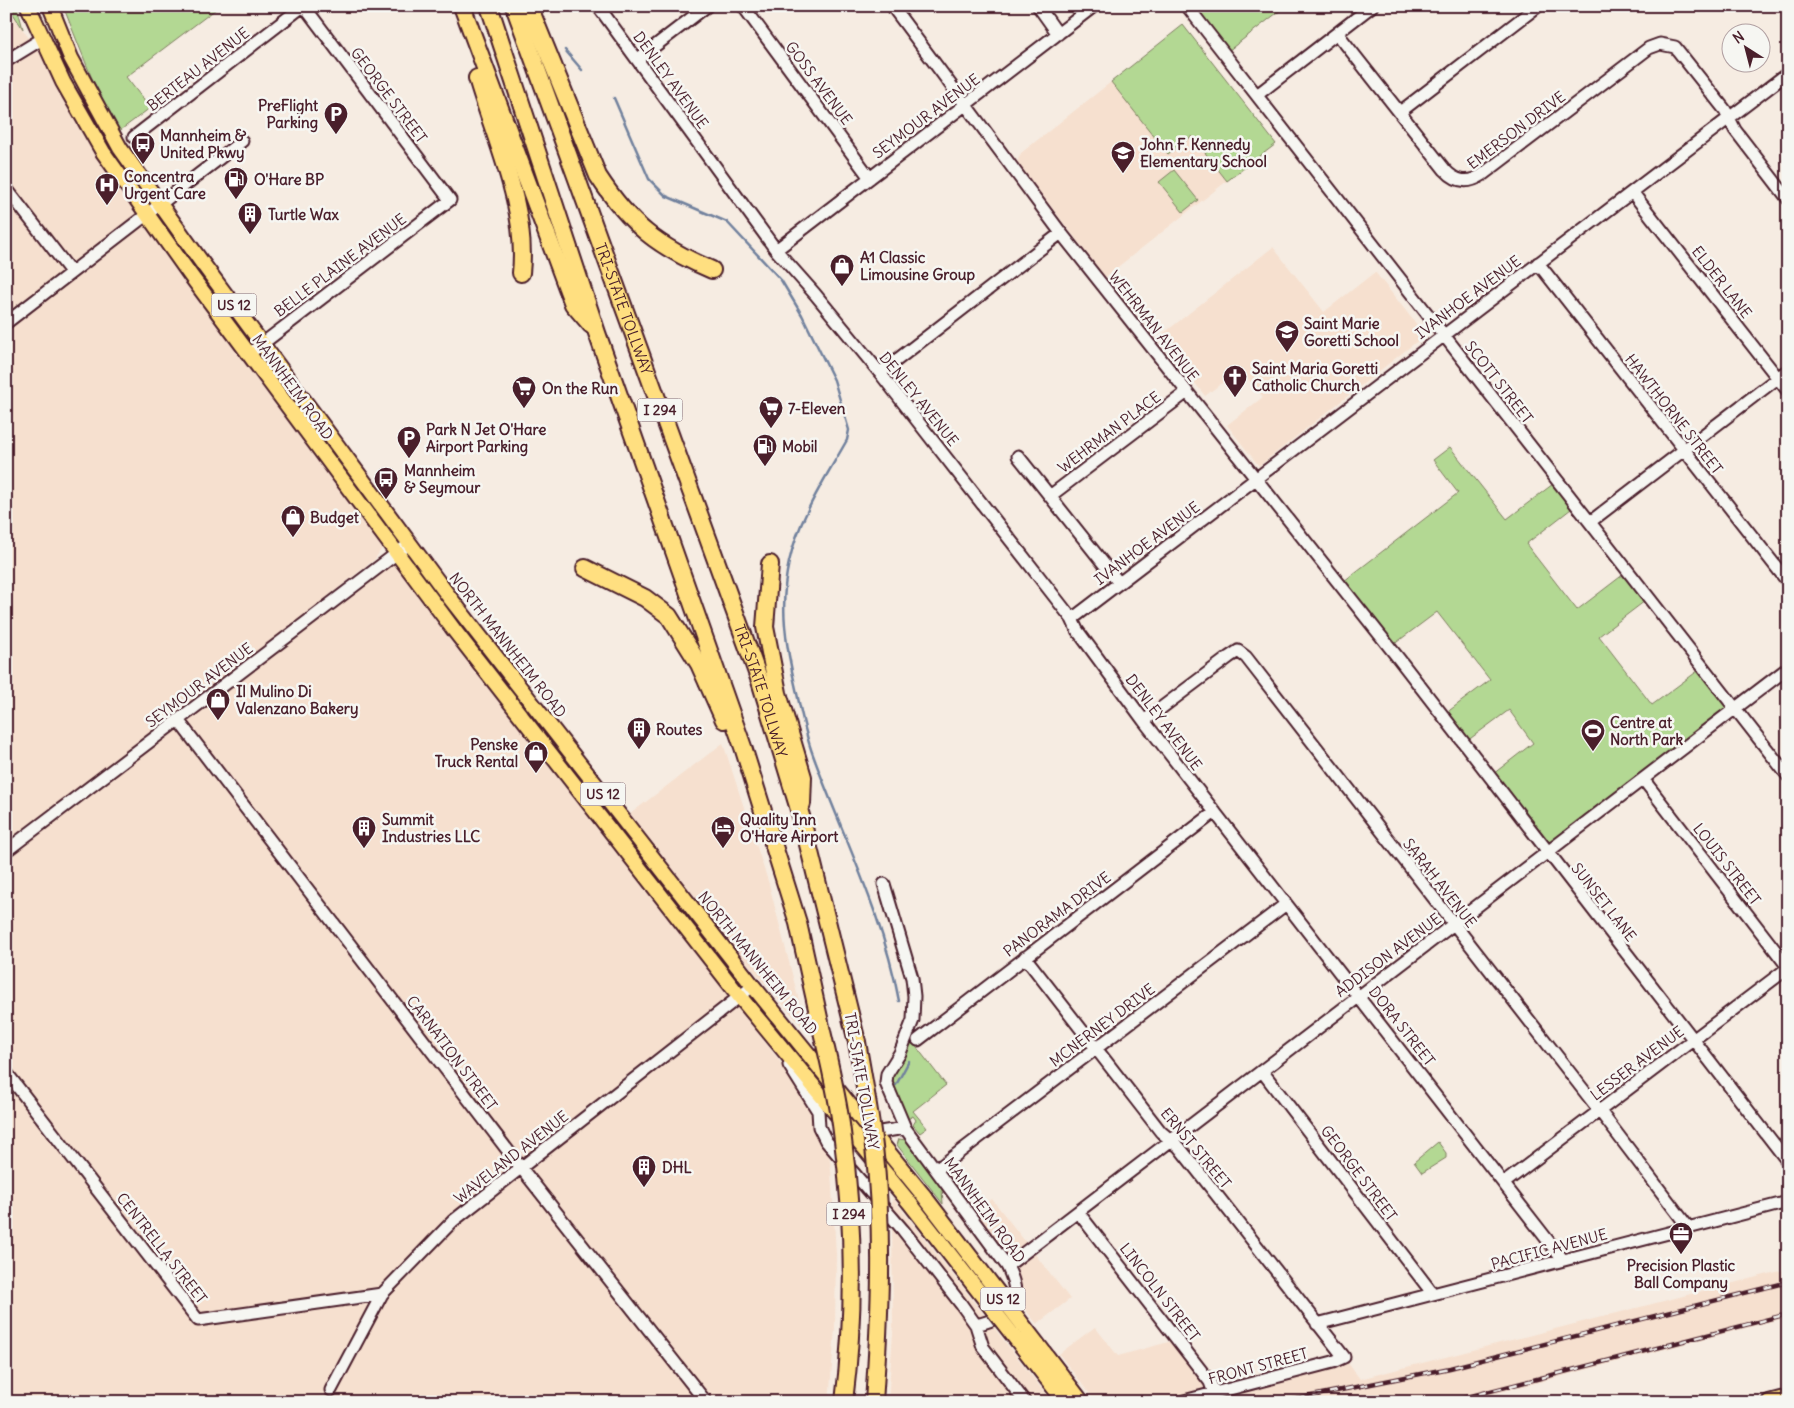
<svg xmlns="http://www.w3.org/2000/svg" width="1794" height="1408" viewBox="0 0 1794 1408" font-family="Delius,sans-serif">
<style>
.built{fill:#f6e0cf}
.green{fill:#b3d893;stroke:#7e7c5f}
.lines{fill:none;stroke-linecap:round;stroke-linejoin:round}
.stream{stroke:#71819d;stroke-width:2.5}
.minor-casing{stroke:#4a1f2b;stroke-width:15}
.major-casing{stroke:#4a1f2b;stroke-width:18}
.highway-casing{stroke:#4a1f2b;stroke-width:20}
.minor{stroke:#f6f6f2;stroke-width:11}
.major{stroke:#ffdf80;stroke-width:14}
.highway{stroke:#ffdf80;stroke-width:16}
.rail-casing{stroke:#4a1f2b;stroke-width:4.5}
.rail{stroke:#f6f6f2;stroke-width:2.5;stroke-dasharray:8;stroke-linecap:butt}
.major-bridge-casing{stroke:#4a1f2b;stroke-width:18;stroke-linecap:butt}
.highway-bridge-casing{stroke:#4a1f2b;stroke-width:20;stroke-linecap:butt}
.major-bridge{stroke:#ffdf80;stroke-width:14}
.highway-bridge{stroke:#ffdf80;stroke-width:16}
.labels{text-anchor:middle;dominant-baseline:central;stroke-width:5;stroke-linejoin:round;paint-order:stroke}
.shield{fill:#f6f6f2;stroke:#7e6067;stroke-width:1}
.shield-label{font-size:14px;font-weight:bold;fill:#4a1f2b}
.street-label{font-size:15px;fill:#4a1f2b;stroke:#f6f6f2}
.poi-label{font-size:15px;font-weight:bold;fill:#4a1f2b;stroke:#f6f6f2;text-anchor:start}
</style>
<rect width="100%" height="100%" fill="#f6ece2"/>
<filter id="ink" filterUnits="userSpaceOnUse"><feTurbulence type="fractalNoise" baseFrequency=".02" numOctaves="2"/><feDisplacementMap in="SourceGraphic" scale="10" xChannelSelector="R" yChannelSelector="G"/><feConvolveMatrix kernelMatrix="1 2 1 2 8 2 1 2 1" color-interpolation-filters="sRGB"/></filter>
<g filter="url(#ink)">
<!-- built -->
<path class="built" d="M6,6L46,62L90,145L135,212L382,548L375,559L283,632L6,842Z
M1111,82L1168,154L1192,135L1227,181L1105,277L1017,162L1021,153Z
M1273,247L1324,312L1375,272L1425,335L1259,466L1227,425L1263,397L1240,369L1205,396L1159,337Z
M395,563L825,1120L831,1170L836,1254L835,1329L829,1402H6V856Z
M723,743L769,884L807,1032L744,960L630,814Z
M892,1197L1052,1402H888L893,1333Z
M992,1199L1070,1299L1037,1324L1018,1301L1016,1272L976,1211Z
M1788,1269V1317L1462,1402H1199L1348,1363L1360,1379Z
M1095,1327L1118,1356L1172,1341L1211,1390L1165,1402H1096L1059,1354Z"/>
<!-- green -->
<path class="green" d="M8,6H17L23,29Z
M63,6H220L126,77L150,108L118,132L91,76Z
M1195,6H1286L1228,51Z
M1183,25L1276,144L1227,181L1192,136L1168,154L1111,82Z
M1174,170L1198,200L1183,212L1159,182Z
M1450,447L1507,519L1553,484L1571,509L1526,544L1577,610L1624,574L1645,601L1599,636L1652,705L1699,670L1728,708L1549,846L1493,774L1533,743L1509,710L1467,741L1446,713L1490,680L1437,612L1393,645L1344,581L1458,493L1433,460Z
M911,1040L946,1085L913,1111L927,1128L920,1133L913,1125L916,1120L913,1116L908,1119L902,1114L891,1080Z
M899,1139L906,1140L942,1189L943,1204L897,1145Z
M1438,1142L1446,1153V1158L1422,1173L1414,1162Z"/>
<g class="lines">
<!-- stream -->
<path class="stream" d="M565,50L582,70
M614,98L649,179L666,196L727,222L781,280L802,315L834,380L849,430L847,440C825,479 799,517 789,562C779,605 786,647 796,689C801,711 805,734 813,755C843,837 883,914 899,1001
M896,1085L909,1061"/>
<defs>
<path id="minor" d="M598,6L776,250L815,294L880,373L1072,619L1077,630L1144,721L1563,1260
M743,6L870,178
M892,6L1061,233L1399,659L1788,1162
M1038,6L1058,34
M1187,6L1788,776
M1786,6L1788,8
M1337,33L1445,170C1456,182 1468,184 1482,175L1649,48L1660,44L1675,47L1725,110L1735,130L1788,199
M638,59L707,6
M6,61L42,39
M1257,95L1372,6
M1400,112L1538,6
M134,137L303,6
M6,188L71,272
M1632,192L1788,391
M776,250L1094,6
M1538,263L1788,582
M6,323L242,141
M249,354L450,200L304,6
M880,373L1061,233
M1018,456L1119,583
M1050,496L1187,392
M1590,522L1788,370
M1072,619L1788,73
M178,720L522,1169L706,1402
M1144,721L1229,657L1238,651L1246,657L1599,1110L1688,1227
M1643,779L1788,967
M6,851L409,544
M1025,957L1161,1132L1179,1147L1344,1357L1333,1362L1180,1402
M918,1040L1215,812
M789,1065L818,1111L819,1127L826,1141L903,1230L961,1304L976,1325L983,1347L1025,1402
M1262,1071L1433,1294
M6,1072L198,1320L382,1294
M905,1128L1007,1266C1025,1301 1012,1316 976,1325
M874,1133L905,1128L886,1083L887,1074L900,1053L913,1020L914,996L912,978L884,884
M936,1170L1286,904
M1504,1183L1788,968
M1078,1212L1210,1382L1214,1393
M1007,1266L1788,668
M1317,1324L1788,1202
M331,1390L382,1294L453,1221L753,986"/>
<path id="major" d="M28,6L63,82L103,152L191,276L454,630L740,997L909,1202
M50,6L71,58L120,148L203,264L450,598L753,986L924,1196
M1769,1402L1788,1397"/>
<g id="highway">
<path d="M462,6L573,304L591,325"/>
<path d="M489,6L597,333L743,747L798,923L821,1027"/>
<path id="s1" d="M514,6L760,681L801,816L857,1042"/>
<path d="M529,6L598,176C630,225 658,247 712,270"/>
<path d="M477,78C495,140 528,208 521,273"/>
<path d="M770,564L765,627L778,693L803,777L802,804"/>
<path d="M585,568L645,598L669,616L699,664L724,720"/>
</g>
</defs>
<!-- minor casing -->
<use href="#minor" class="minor-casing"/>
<!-- major casing -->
<use href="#major" class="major-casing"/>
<!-- highway casing -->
<use href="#highway" class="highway-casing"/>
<!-- minor -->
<use href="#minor" class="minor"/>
<!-- major -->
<use href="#major" class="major"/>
<!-- highway -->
<use href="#highway" class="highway"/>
<defs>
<path id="rail" d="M1282,1402L1450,1368L1788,1282
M1448,1402L1788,1314"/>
</defs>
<!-- rail casing -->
<use href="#rail" class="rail-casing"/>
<!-- rail -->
<use href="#rail" class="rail"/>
<defs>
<path id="major-bridge" d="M924,1196L1082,1402
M909,1202L1065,1402"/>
<path id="highway-bridge" d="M821,1027C829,1062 838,1097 842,1132C854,1220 855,1314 844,1402
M857,1042C863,1077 870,1112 874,1147C884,1232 880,1317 874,1402"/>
</defs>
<!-- major-bridge casing -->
<use href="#major-bridge" class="major-bridge-casing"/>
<!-- highway-bridge casing -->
<use href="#highway-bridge" class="highway-bridge-casing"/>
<!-- major-bridge -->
<use href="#major-bridge" class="major-bridge"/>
<!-- highway-bridge -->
<use href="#highway-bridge" class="highway-bridge"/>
</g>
</g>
<!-- icons -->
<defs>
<symbol id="parking-pin" viewBox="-11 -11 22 30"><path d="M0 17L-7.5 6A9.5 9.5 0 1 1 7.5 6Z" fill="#4a1f2b" stroke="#f6f6f2"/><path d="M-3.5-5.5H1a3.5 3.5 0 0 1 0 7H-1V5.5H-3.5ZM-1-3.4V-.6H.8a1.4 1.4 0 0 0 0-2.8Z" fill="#fff"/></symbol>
<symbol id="bus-pin" viewBox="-11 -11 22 30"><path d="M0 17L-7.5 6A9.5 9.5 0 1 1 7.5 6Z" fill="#4a1f2b" stroke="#f6f6f2"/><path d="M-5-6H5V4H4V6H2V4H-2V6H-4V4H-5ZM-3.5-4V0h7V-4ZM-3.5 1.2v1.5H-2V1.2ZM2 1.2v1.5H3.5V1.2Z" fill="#fff"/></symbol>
<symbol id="school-pin" viewBox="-11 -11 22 30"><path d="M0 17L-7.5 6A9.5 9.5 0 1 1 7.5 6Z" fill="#4a1f2b" stroke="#f6f6f2"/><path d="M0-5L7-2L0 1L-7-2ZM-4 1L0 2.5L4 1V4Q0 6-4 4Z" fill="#fff"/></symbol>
<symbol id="fuel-pin" viewBox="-11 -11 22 30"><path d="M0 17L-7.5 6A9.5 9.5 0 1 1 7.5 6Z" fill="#4a1f2b" stroke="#f6f6f2"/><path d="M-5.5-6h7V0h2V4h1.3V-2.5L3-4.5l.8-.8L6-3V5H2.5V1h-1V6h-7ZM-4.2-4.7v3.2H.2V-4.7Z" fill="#fff"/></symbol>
<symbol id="hospital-pin" viewBox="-11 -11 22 30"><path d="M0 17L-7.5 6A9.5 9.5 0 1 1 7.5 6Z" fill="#4a1f2b" stroke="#f6f6f2"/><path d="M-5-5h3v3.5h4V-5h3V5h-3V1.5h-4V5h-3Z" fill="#fff"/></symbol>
<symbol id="building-pin" viewBox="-11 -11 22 30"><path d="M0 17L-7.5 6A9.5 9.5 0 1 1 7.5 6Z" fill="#4a1f2b" stroke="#f6f6f2"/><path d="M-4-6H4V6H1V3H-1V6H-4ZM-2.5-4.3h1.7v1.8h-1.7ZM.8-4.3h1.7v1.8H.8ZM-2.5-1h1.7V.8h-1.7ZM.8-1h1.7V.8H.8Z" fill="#fff"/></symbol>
<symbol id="shop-pin" viewBox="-11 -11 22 30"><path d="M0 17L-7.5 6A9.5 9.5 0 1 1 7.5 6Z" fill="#4a1f2b" stroke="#f6f6f2"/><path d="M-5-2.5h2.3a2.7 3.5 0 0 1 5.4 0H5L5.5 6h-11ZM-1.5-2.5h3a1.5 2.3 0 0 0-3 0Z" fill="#fff"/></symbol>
<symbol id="church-pin" viewBox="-11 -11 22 30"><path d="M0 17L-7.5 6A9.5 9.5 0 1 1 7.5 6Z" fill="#4a1f2b" stroke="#f6f6f2"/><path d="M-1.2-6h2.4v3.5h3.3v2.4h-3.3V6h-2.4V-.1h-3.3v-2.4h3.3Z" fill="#fff"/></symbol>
<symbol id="supermarket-pin" viewBox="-11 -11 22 30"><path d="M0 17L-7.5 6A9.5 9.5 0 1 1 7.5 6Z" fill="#4a1f2b" stroke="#f6f6f2"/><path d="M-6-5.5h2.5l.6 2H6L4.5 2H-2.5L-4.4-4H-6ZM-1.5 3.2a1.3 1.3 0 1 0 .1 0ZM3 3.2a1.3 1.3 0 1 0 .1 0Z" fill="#fff"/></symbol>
<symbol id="stadium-pin" viewBox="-11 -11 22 30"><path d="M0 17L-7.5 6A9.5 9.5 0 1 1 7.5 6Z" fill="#4a1f2b" stroke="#f6f6f2"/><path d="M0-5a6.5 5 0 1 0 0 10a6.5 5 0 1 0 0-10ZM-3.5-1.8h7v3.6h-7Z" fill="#fff"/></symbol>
<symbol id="hotel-pin" viewBox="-11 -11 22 30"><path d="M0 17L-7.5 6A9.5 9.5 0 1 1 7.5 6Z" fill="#4a1f2b" stroke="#f6f6f2"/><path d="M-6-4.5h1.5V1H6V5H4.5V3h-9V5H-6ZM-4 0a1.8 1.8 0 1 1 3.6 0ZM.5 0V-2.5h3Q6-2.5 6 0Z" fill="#fff"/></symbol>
<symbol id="office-pin" viewBox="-11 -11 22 30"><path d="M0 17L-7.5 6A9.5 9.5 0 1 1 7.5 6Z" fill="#4a1f2b" stroke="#f6f6f2"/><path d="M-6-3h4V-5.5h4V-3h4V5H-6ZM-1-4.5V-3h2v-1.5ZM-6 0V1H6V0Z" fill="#fff"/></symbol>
</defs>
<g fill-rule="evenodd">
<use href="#parking-pin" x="322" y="100" width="28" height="38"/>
<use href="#bus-pin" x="129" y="130" width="28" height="38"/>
<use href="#school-pin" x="1109" y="139" width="28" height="38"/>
<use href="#fuel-pin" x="222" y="165" width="28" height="38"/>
<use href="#hospital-pin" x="93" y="171" width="28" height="38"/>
<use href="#building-pin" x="236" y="200" width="28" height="38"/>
<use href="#shop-pin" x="828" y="252" width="28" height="38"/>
<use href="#school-pin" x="1273" y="318" width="28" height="38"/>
<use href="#church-pin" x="1221" y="363" width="28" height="38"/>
<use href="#supermarket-pin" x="510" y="374" width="28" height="38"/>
<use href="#supermarket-pin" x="757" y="394" width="28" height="38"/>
<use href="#parking-pin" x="395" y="424" width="28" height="38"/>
<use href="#fuel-pin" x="751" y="432" width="28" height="38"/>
<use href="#bus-pin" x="372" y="465" width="28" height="38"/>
<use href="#shop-pin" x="279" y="503" width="28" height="38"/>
<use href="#shop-pin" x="204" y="686" width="28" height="38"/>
<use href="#building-pin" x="625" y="715" width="28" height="38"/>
<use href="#stadium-pin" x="1579" y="717" width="28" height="38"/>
<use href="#shop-pin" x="522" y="739" width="28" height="38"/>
<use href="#building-pin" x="350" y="814" width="28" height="38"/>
<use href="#hotel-pin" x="709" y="814" width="28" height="38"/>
<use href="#building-pin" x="630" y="1153" width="28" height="38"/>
<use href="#office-pin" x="1667" y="1220" width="28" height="38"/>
</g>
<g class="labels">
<!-- shield labels -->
<g class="shield">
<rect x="211.5" y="293.5" width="45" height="23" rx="4"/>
<rect x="637.5" y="398.5" width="45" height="23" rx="4"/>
<rect x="580.5" y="782.5" width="45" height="23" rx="4"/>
<rect x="826.5" y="1202.5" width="45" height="23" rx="4"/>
<rect x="980.5" y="1287.5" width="45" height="23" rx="4"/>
</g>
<g class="shield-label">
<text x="234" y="305">US 12</text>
<text x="660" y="410">I 294</text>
<text x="603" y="794">US 12</text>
<text x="849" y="1214">I 294</text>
<text x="1003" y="1299">US 12</text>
</g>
<!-- street labels -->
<g class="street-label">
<text transform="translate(198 69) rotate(-38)">BERTEAU AVENUE</text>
<text transform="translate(671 80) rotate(54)">DENLEY AVENUE</text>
<text transform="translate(819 83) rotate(53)">GOSS AVENUE</text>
<text transform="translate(389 95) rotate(53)">GEORGE STREET</text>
<text transform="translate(926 116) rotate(-37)">SEYMOUR AVENUE</text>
<text transform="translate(1516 130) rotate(-37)">EMERSON DRIVE</text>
<text transform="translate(340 265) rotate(-37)">BELLE PLAINE AVENUE</text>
<text transform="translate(1722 282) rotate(52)">ELDER LANE</text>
<text transform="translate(1468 297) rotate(-37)">IVANHOE AVENUE</text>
<text stroke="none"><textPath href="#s1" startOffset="322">TRI-STATE TOLLWAY</textPath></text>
<text transform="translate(1154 326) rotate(52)">WEHRMAN AVENUE</text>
<text transform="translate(1499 382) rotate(52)">SCOTT STREET</text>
<text transform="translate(293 387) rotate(54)">MANNHEIM ROAD</text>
<text transform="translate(919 399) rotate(51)">DENLEY AVENUE</text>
<text transform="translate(1674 414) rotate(52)">HAWTHORNE STREET</text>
<text transform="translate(1109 432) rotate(-37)">WEHRMAN PLACE</text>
<text transform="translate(1147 543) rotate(-37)">IVANHOE AVENUE</text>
<text transform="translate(508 645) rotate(52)">NORTH MANNHEIM ROAD</text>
<text transform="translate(199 685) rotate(-37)">SEYMOUR AVENUE</text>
<text stroke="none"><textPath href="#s1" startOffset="728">TRI-STATE TOLLWAY</textPath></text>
<text transform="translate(1164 722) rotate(53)">DENLEY AVENUE</text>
<text transform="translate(1727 864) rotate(52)">LOUIS STREET</text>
<text transform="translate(1440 883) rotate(52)">SARAH AVENUE</text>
<text transform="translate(1604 902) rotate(52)">SUNSET LANE</text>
<text transform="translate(1057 914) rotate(-37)">PANORAMA DRIVE</text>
<text transform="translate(1388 955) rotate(-37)">ADDISON AVENUE</text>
<text transform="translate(758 963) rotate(51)">NORTH MANNHEIM ROAD</text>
<text transform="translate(1102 1025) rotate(-37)">MCNERNEY DRIVE</text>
<text transform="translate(1402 1026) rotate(52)">DORA STREET</text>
<text transform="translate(452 1053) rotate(53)">CARNATION STREET</text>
<text transform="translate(1637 1063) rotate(-37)">LESSER AVENUE</text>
<text transform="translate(862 1081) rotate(80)">TRI-STATE TOLLWAY</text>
<text transform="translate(1196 1148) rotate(50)">ERNST STREET</text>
<text transform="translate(511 1157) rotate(-38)">WAVELAND AVENUE</text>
<text transform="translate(1359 1173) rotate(53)">GEORGE STREET</text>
<text transform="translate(985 1210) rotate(54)">MANNHEIM ROAD</text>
<text transform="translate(162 1248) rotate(52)">CENTRELLA STREET</text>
<text transform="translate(1549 1249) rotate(-15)">PACIFIC AVENUE</text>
<text transform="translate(1160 1292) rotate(52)">LINCOLN STREET</text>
<text transform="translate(1258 1366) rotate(-15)">FRONT STREET</text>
</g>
<!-- poi labels -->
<g class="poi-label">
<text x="318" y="105" text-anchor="end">PreFlight<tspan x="318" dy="17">Parking</tspan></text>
<text x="160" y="135">Mannheim &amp;<tspan x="160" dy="17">United Pkwy</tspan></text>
<text x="1140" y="144">John F. Kennedy<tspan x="1140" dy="17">Elementary School</tspan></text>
<text x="124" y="176">Concentra<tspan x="124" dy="17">Urgent Care</tspan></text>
<text x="254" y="179">O'Hare BP</text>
<text x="268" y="214">Turtle Wax</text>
<text x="860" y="257">A1 Classic<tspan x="860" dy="17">Limousine Group</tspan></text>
<text x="1304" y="323">Saint Marie<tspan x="1304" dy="17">Goretti School</tspan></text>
<text x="1252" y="368">Saint Maria Goretti<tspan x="1252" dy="17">Catholic Church</tspan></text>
<text x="542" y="388">On the Run</text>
<text x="788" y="408">7-Eleven</text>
<text x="426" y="429">Park N Jet O'Hare<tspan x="426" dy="17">Airport Parking</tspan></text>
<text x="782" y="446">Mobil</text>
<text x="404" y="470">Mannheim<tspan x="404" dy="17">&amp; Seymour</tspan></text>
<text x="310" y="517">Budget</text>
<text x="236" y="691">Il Mulino Di<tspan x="236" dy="17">Valenzano Bakery</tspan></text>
<text x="1610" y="722">Centre at<tspan x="1610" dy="17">North Park</tspan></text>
<text x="656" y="729">Routes</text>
<text x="518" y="744" text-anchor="end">Penske<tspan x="518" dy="17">Truck Rental</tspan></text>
<text x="382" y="819">Summit<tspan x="382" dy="17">Industries LLC</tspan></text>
<text x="740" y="819">Quality Inn<tspan x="740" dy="17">O'Hare Airport</tspan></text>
<text x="662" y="1167">DHL</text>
<text x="1681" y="1265" text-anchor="middle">Precision Plastic<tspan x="1681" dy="17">Ball Company</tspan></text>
</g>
</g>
<!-- margin -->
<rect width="1794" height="1408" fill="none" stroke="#f6f6f2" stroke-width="25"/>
<rect x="12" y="12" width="1769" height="1383" fill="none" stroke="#4a1f2b" stroke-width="2" filter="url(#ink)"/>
<!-- north arrow -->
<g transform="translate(1746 48) rotate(324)"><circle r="24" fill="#f6f6f2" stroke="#b1a0a2"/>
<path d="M0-4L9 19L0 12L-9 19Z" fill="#4a1f2b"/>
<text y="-8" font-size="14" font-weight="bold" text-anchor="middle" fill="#4a1f2b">N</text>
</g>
</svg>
